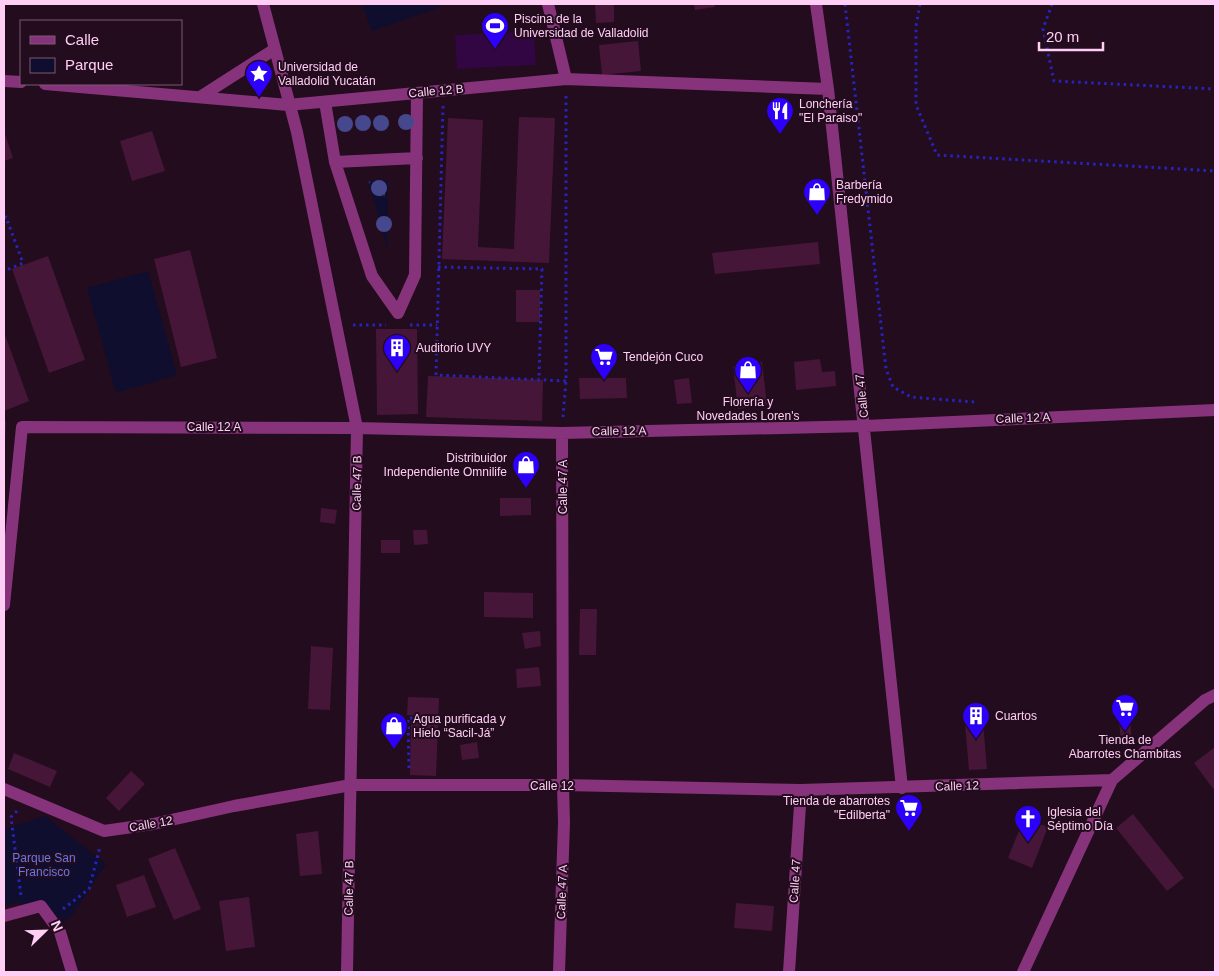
<svg xmlns="http://www.w3.org/2000/svg" width="1219" height="976" viewBox="0 0 1219 976" font-family="Arial,sans-serif">
<style>
.grass{fill:url(#grass-tufts)}
.green{fill:#100e2e}
.water{fill:#320543}
.building{fill:#461638}
.lines{fill:none;stroke-linecap:round;stroke-linejoin:round}
.path{stroke:#2724be;stroke-width:3;stroke-dasharray:2.5 4;stroke-linecap:butt}
.minor{stroke:#86337c;stroke-width:12}
.tree{fill:#46488e}
.labels{text-anchor:middle;dominant-baseline:central;stroke-width:4;stroke-linejoin:round;paint-order:stroke}
.poi-label{font-size:12px;fill:#ffcef5;stroke:#230c1d;text-anchor:start}
.street-label{font-size:12px;fill:#ffcef5;stroke:#230c1d}
.park-label{font-size:12px;fill:#6279eb;stroke:#230c1d}
</style>
<defs>
<pattern id="grass-tufts" width="24" height="20" patternUnits="userSpaceOnUse" patternTransform="scale(1.25)"><rect width="24" height="20" fill="#100e2e"/><path d="M3 7l-1-3M5 7V3M7 7l1-3M15 17l-1-3M17 17v-4M19 17l1-3" fill="none" stroke="#34304d"/></pattern>
</defs>
<rect width="100%" height="100%" fill="#230c1d"/>
<!-- grass -->
<path class="grass" d="M388,180L387,248L368,181Z"/>
<!-- green -->
<path class="green" d="M362,4H440L441,7L372,31Z
M148,271L177,375L116,393L87,288Z
M45,816L106,864L71,917L58,926L42,905L22,910L19,902L4,906V829Z"/>
<!-- water -->
<path class="water" d="M534,31L536,65L457,69L455,35Z"/>
<!-- building -->
<path class="building" d="M595,4H614V22L596,23Z
M694,4H714L715,7L695,10Z
M638,41L641,71L602,75L599,45Z
M519,117L555,118L549,263L442,259L448,118L483,120L478,247L514,249Z
M4,131L13,158L4,161Z
M152,131L165,171L132,181L120,141Z
M818,242L820,264L715,274L712,253Z
M190,250L217,358L181,367L154,259Z
M48,256L85,360L49,373L12,269Z
M516,290H540V322H516Z
M376,329H417L418,414L377,415Z
M4,332L29,401L4,411Z
M595,350H615L614,362L595,361Z
M820,359L822,372L835,371L836,386L796,390L794,362Z
M762,362L767,405L738,409L733,366Z
M428,376L543,380L542,421L426,417Z
M579,378H626L627,398L580,399Z
M689,378L692,403L677,404L674,380Z
M4,421H6L5,441H4Z
M500,498H531V515L500,516Z
M321,508L337,510L335,524L320,522Z
M413,530H427L428,544L414,545Z
M381,540H400V553H381Z
M484,592L533,593V618L484,617Z
M580,609H597L596,655H579Z
M540,631L541,646L525,649L522,633Z
M311,646L333,648L330,710L308,709Z
M539,667L541,686L517,688L516,669Z
M408,697L439,698L436,776L410,775L411,722L424,723L425,716L407,715Z
M982,710L987,769L969,770L964,712Z
M1130,720L1132,742L1121,743L1119,721Z
M477,742L479,758L462,760L460,745Z
M1215,747V789L1214,790L1194,763Z
M14,753L57,771L50,787L8,769Z
M131,771L145,784L119,811L106,798Z
M1133,814L1184,878L1167,891L1116,828Z
M1024,818L1048,827L1032,868L1008,858Z
M318,831L322,874L300,876L296,834Z
M175,848L201,909L174,920L148,859Z
M144,875L156,907L127,917L116,885Z
M249,897L255,947L226,951L219,901Z
M736,903L774,906L772,931L734,928Z"/>
<g class="lines">
<!-- path -->
<path class="path" d="M845,4L886,369L893,387L911,397L975,402
M920,4L916,26V105L937,155L1215,171
M1052,4L1043,29L1054,81L1215,89
M443,106L436,375L566,381
M4,218L6,217L23,263L4,271
M438,267L542,269L539,378
M353,325H386
M410,325H437
M563,417L566,381V96
M409,768L408,718H422
M17,811L11,817L21,896
M63,909L89,889L100,847"/>
<!-- minor -->
<path class="minor" d="M263,4L297,132L357,428L347,972
M548,4L566,79
M816,4L828,89L902,788
M4,81L21,82
M45,84L288,105L566,79L828,89
M200,97L275,49
M325,102L335,162L372,276L398,313L415,275L417,93
M335,162L417,158
M4,605L22,427L357,428L562,433L865,426L1215,410
M4,789L104,831L153,824L234,806L351,785H563L801,790L1112,780
M4,916L41,906L60,932L72,972
M559,972L564,822L563,785L562,433
M789,972L801,790
M1023,972L1112,780L1205,700L1215,695"/>
</g>
<!-- trees -->
<g class="tree">
<circle cx="406" cy="122" r="8"/>
<circle cx="363" cy="123" r="8"/>
<circle cx="381" cy="123" r="8"/>
<circle cx="345" cy="124" r="8"/>
<circle cx="379" cy="188" r="8"/>
<circle cx="384" cy="224" r="8"/>
</g>
<!-- icons -->
<defs>
<symbol id="stadium-pin" viewBox="-11 -11 22 30"><path d="M0 17L-7.5 6A9.5 9.5 0 1 1 7.5 6Z" fill="#2d00f9" stroke="#230c1d"/><path d="M0-5a6.5 5 0 1 0 0 10a6.5 5 0 1 0 0-10ZM-3.5-1.8h7v3.6h-7Z" fill="#fff"/></symbol>
<symbol id="sight-pin" viewBox="-11 -11 22 30"><path d="M0 17L-7.5 6A9.5 9.5 0 1 1 7.5 6Z" fill="#2d00f9" stroke="#230c1d"/><path d="M0-6L1.8-2.2L6-1.7L2.9 1.2L3.7 5.4L0 3.3L-3.7 5.4L-2.9 1.2L-6-1.7L-1.8-2.2Z" fill="#fff"/></symbol>
<symbol id="restaurant-pin" viewBox="-11 -11 22 30"><path d="M0 17L-7.5 6A9.5 9.5 0 1 1 7.5 6Z" fill="#2d00f9" stroke="#230c1d"/><path d="M-5-6h1v4h1v-4h1v4h1v-4h1v5L-1.5 .5V6h-2V.5L-5-1ZM5-6V6H3V1.5H1.5Q1.5-4 5-6Z" fill="#fff"/></symbol>
<symbol id="shop-pin" viewBox="-11 -11 22 30"><path d="M0 17L-7.5 6A9.5 9.5 0 1 1 7.5 6Z" fill="#2d00f9" stroke="#230c1d"/><path d="M-5-2.5h2.3a2.7 3.5 0 0 1 5.4 0H5L5.5 6h-11ZM-1.5-2.5h3a1.5 2.3 0 0 0-3 0Z" fill="#fff"/></symbol>
<symbol id="building-pin" viewBox="-11 -11 22 30"><path d="M0 17L-7.5 6A9.5 9.5 0 1 1 7.5 6Z" fill="#2d00f9" stroke="#230c1d"/><path d="M-4-6H4V6H1V3H-1V6H-4ZM-2.5-4.3h1.7v1.8h-1.7ZM.8-4.3h1.7v1.8H.8ZM-2.5-1h1.7V.8h-1.7ZM.8-1h1.7V.8H.8Z" fill="#fff"/></symbol>
<symbol id="supermarket-pin" viewBox="-11 -11 22 30"><path d="M0 17L-7.5 6A9.5 9.5 0 1 1 7.5 6Z" fill="#2d00f9" stroke="#230c1d"/><path d="M-6-5.5h2.5l.6 2H6L4.5 2H-2.5L-4.4-4H-6ZM-1.5 3.2a1.3 1.3 0 1 0 .1 0ZM3 3.2a1.3 1.3 0 1 0 .1 0Z" fill="#fff"/></symbol>
<symbol id="church-pin" viewBox="-11 -11 22 30"><path d="M0 17L-7.5 6A9.5 9.5 0 1 1 7.5 6Z" fill="#2d00f9" stroke="#230c1d"/><path d="M-1.2-6h2.4v3.5h3.3v2.4h-3.3V6h-2.4V-.1h-3.3v-2.4h3.3Z" fill="#fff"/></symbol>
</defs>
<g fill-rule="evenodd">
<use href="#stadium-pin" x="479" y="10" width="32" height="43"/>
<use href="#sight-pin" x="243" y="58" width="32" height="43"/>
<use href="#restaurant-pin" x="764" y="95" width="32" height="43"/>
<use href="#shop-pin" x="801" y="176" width="32" height="43"/>
<use href="#building-pin" x="381" y="332" width="32" height="43"/>
<use href="#supermarket-pin" x="588" y="341" width="32" height="43"/>
<use href="#shop-pin" x="732" y="354" width="32" height="43"/>
<use href="#shop-pin" x="510" y="449" width="32" height="43"/>
<use href="#supermarket-pin" x="1109" y="692" width="32" height="43"/>
<use href="#building-pin" x="960" y="700" width="32" height="43"/>
<use href="#shop-pin" x="378" y="710" width="32" height="43"/>
<use href="#supermarket-pin" x="893" y="792" width="32" height="43"/>
<use href="#church-pin" x="1012" y="803" width="32" height="43"/>
</g>
<g class="labels">
<!-- poi labels -->
<g class="poi-label">
<text x="514" y="19">Piscina de la<tspan x="514" dy="14">Universidad de Valladolid</tspan></text>
<text x="278" y="67">Universidad de<tspan x="278" dy="14">Valladolid Yucatán</tspan></text>
<text x="799" y="104">Lonchería<tspan x="799" dy="14">"El Paraiso"</tspan></text>
<text x="836" y="185">Barbería<tspan x="836" dy="14">Fredymido</tspan></text>
<text x="416" y="348">Auditorio UVY</text>
<text x="623" y="357">Tendejón Cuco</text>
<text x="748" y="402" text-anchor="middle">Florería y<tspan x="748" dy="14">Novedades Loren's</tspan></text>
<text x="507" y="458" text-anchor="end">Distribuidor<tspan x="507" dy="14">Independiente Omnilife</tspan></text>
<text x="995" y="716">Cuartos</text>
<text x="413" y="719">Agua purificada y<tspan x="413" dy="14">Hielo “Sacil-Já”</tspan></text>
<text x="1125" y="740" text-anchor="middle">Tienda de<tspan x="1125" dy="14">Abarrotes Chambitas</tspan></text>
<text x="890" y="801" text-anchor="end">Tienda de abarrotes<tspan x="890" dy="14">"Edilberta"</tspan></text>
<text x="1047" y="812">Iglesia del<tspan x="1047" dy="14">Séptimo Día</tspan></text>
</g>
<!-- street labels -->
<g class="street-label">
<text transform="translate(436 91) rotate(-5)">Calle 12 B</text>
<text transform="translate(862 396) rotate(-96)">Calle 47</text>
<text transform="translate(1023 418) rotate(-2)">Calle 12 A</text>
<text x="214" y="427">Calle 12 A</text>
<text transform="translate(619 431) rotate(-1)">Calle 12 A</text>
<text transform="translate(357 483) rotate(-89)">Calle 47 B</text>
<text transform="translate(563 487) rotate(-90)">Calle 47 A</text>
<text x="552" y="786">Calle 12</text>
<text transform="translate(957 786) rotate(-2)">Calle 12</text>
<text transform="translate(151 824) rotate(-10)">Calle 12</text>
<text transform="translate(795 881) rotate(-86)">Calle 47</text>
<text transform="translate(349 888) rotate(-89)">Calle 47 B</text>
<text transform="translate(562 892) rotate(-88)">Calle 47 A</text>
</g>
<!-- park labels -->
<g class="park-label">
<text x="44" y="858">Parque San<tspan x="44" dy="14">Francisco</tspan></text>
</g>
</g>
<!-- border -->
<rect width="1219" height="976" fill="none" stroke="#ffcef5" stroke-width="10"/>
<!-- legend -->
<rect x="20" y="20" width="162" height="65" fill="#230c1d" stroke="#7b5a73"/>
<rect x="30" y="36" width="25" height="8" fill="#86337c" stroke="#7b5a73"/>
<text x="65" y="45" font-size="15" fill="#ffcef5">Calle</text>
<rect x="30" y="58" width="25" height="15" fill="#100e2e" stroke="#7b5a73"/>
<text x="65" y="70" font-size="15" fill="#ffcef5">Parque</text>
<!-- north arrow -->
<g transform="translate(45 931) rotate(67)" stroke="#230c1d" stroke-width="4" paint-order="stroke">
<path d="M0-4L9 19L0 12L-9 19Z" fill="#ffcef5"/>
<text y="-8" font-size="14" font-weight="bold" text-anchor="middle" fill="#ffcef5">N</text>
</g>
<!-- scale -->
<path d="M1039 42v8h64v-8" fill="none" stroke="#ffcef5" stroke-width="2.5"/>
<text x="1046" y="42" font-size="15" fill="#ffcef5" stroke="#230c1d" stroke-width="4" paint-order="stroke">20 m</text>
</svg>
